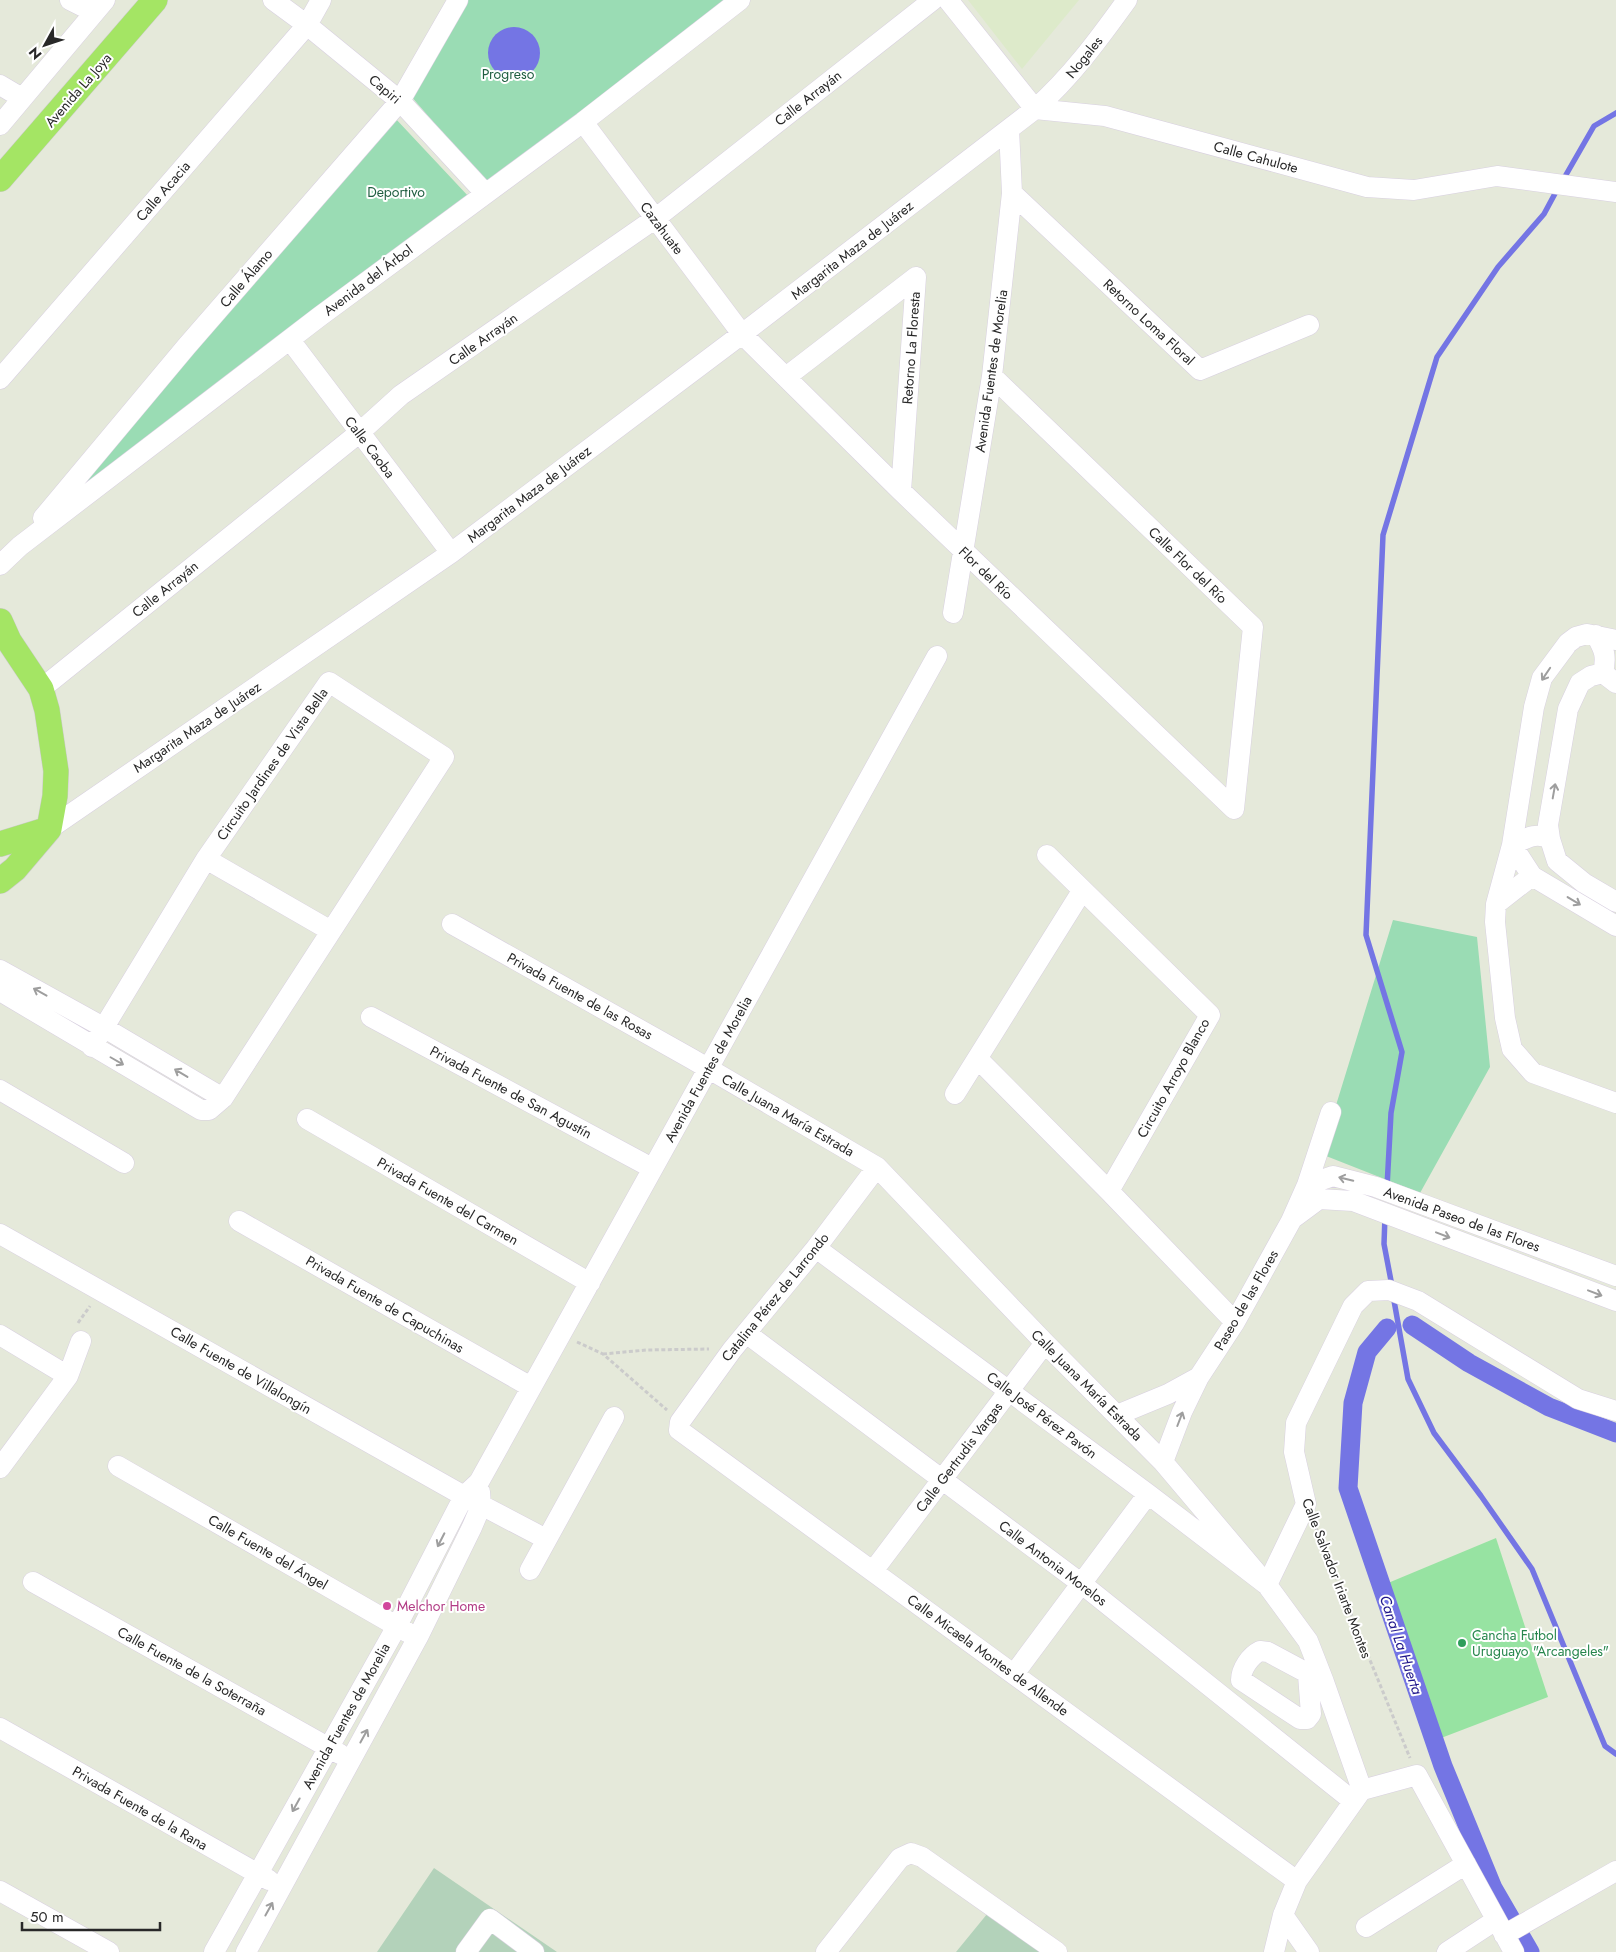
<svg xmlns="http://www.w3.org/2000/svg" width="1616" height="1952" viewBox="0 0 1616 1952" font-family="Jost,sans-serif">
<style>
.education{fill:#ddeaca}
.green{fill:#9adcb4}
.cemetery{fill:#b3d2ba}
.pitch{fill:#97e3a2}
.water{fill:#7475e4}
.lines{fill:none;stroke-linecap:round;stroke-linejoin:round}
.stream{stroke:#7475e4;stroke-width:5.5}
.canal{stroke:#7475e4;stroke-width:19}
.minor-casing{stroke:#d8d0e0;stroke-width:21}
.major-casing{stroke:#cbcbcb;stroke-width:26}
.path{stroke:#cbcbcb;stroke-width:3;stroke-dasharray:4 2.5;stroke-linecap:butt}
.minor{stroke:#fff;stroke-width:20}
.major{stroke:#a4e564;stroke-width:25}
.oneway{stroke:#9e9e9e}
.hotel-dot{fill:#d1479c;stroke:#fff;stroke-width:2}
.leisure-dot{fill:#2e9e5b;stroke:#fff;stroke-width:2}
.labels{text-anchor:middle;dominant-baseline:central;stroke-width:4;stroke-linejoin:round;paint-order:stroke}
.street-label{font-size:14px;fill:#282828;stroke:#fff}
.park-label{font-size:14px;fill:#1f5e40;stroke:#fff}
.hotel-label{font-size:14px;fill:#b23c85;stroke:#fff;text-anchor:start}
.leisure-label{font-size:14px;fill:#27864d;stroke:#fff;text-anchor:start}
.water-label{font-size:15px;font-style:italic;fill:#20178c;stroke:#fff}
</style>
<rect width="100%" height="100%" fill="#e5e9da"/>
<!-- education -->
<path class="education" d="M968,0H1079L1022,69Z"/>
<!-- green -->
<path class="green" d="M467,0H733L486,183L410,95Z
M394,117L470,198L46,522Z
M1393,920L1477,937L1490,1067L1420,1193L1321,1154Z"/>
<!-- cemetery -->
<path class="cemetery" d="M434,1868L557,1952H377Z
M992,1908L1051,1952H956Z"/>
<!-- pitch -->
<path class="pitch" d="M1496,1538L1548,1697L1428,1743L1376,1588Z"/>
<!-- water -->
<path class="water" d="M488 53a26 26 0 1 1 52 0a26 26 0 1 1-52 0Z"/>
<g class="lines">
<!-- stream -->
<path class="stream" d="M1563,180L1594,126L1616,113
M1387,1187L1391,1113L1402,1052L1366,935L1383,535L1437,357L1498,267L1544,214L1558,188
M1385,1216L1384,1244L1392,1286
M1393,1295L1408,1379L1434,1433L1481,1496L1532,1569L1605,1746L1616,1754"/>
<!-- canal -->
<path class="canal" d="M1412,1325L1469,1363L1549,1407L1616,1433
M1387,1328L1367,1352L1353,1403L1348,1488L1443,1766L1493,1888L1530,1952"/>
<defs>
<path id="minor" d="M70,0L94,12
M273,0L307,25L400,101L485,193
M948,0L1035,109L1105,116L1367,187L1414,190L1497,176L1616,192
M0,85L22,98
M583,122L742,334L901,491L1234,809
M0,125L105,0
M1012,193L1200,370L1309,325
M290,340L451,553
M992,376L1253,627L1234,809
M786,377L916,277
M0,379L307,25L321,0
M901,491L916,277
M43,518L186,347L400,101L458,0
M0,565L20,546L319,317L583,122L740,0
M953,613L992,376L1012,193L1009,129
M1596,635C1604,650 1607,655 1603,673
M1616,640L1587,634L1576,637L1568,643L1542,678L1534,707L1512,845L1496,904L1495,922L1505,1018L1512,1049L1533,1073L1616,1103
M41,689L359,433L401,395L656,218L933,0
M49,829L451,553L742,334L1035,109C1071,77 1099,39 1127,0
M1512,845L1532,876L1616,926
M1512,845C1525,839 1536,831 1550,839
M1047,855L1210,1015L1109,1191
M206,859L331,931
M1557,861L1550,839L1548,825L1568,709L1580,683L1591,676L1603,673L1616,683
M1557,861L1584,883L1616,902
M1496,904L1532,876
M452,924L692,1059L877,1167L1045,1343L1163,1462L1267,1585L1308,1641L1324,1682L1362,1790
M0,970L103,1027L223,1098
M0,991L201,1110H209L223,1098L444,757L329,682L206,859L92,1047
M371,1017L652,1168
M978,1059L1109,1191L1235,1322
M0,1090L124,1163
M955,1094L1082,891
M307,1119L590,1283
M877,1167L816,1248L732,1350L680,1422L679,1430L1297,1881
M1307,1185L1333,1176L1376,1187L1616,1276
M1292,1219L1319,1199L1353,1201L1616,1301
M239,1221L531,1387
M0,1234L464,1496L546,1539
M816,1248L1148,1494L1267,1585L1306,1504L1294,1452L1296,1423L1353,1306L1368,1291L1389,1290L1418,1301L1578,1399L1616,1411
M746,1333L1082,1584L1353,1801
M0,1335L68,1376
M1117,1415L1168,1394L1199,1377
M1163,1462L1182,1412L1199,1377L1235,1322L1291,1221L1307,1185L1331,1112
M118,1466L407,1632
M0,1468L68,1376L81,1341
M530,1570L614,1417
M873,1571L1045,1343
M33,1582L340,1754
M1014,1674L1148,1494
M1308,1675L1311,1714L1307,1719H1300L1241,1680C1241,1669 1250,1656 1260,1651L1268,1652L1324,1682
M0,1728L269,1880
M1362,1790L1417,1775L1514,1952
M0,1891L109,1952
M1283,1915L1309,1952
M1366,1927L1466,1864
M1504,1935L1616,1871
M214,1952L397,1626L464,1496L479,1482L937,656
M246,1952L418,1637L472,1527L481,1506L480,1492
M466,1952L490,1919L534,1952
M826,1952L900,1858L911,1853L922,1857L1057,1952
M1274,1952L1283,1915L1297,1881L1361,1791
M1447,1952L1496,1920"/>
<path id="major" d="M0,179L155,0
M0,621L9,641L41,689L47,710L56,771L55,796L49,829L15,869L0,881
M0,844L49,829"/>
</defs>
<!-- minor casing -->
<use href="#minor" class="minor-casing"/>
<!-- major casing -->
<use href="#major" class="major-casing"/>
<!-- path -->
<path class="path" d="M78,1323L90,1306
M577,1342L603,1354L667,1410
M603,1354L646,1350L709,1349
M1316,1528L1410,1758"/>
<!-- minor -->
<use href="#minor" class="minor"/>
<!-- major -->
<use href="#major" class="major"/>
</g>
<!-- one-way arrows -->
<defs><path id="oneway-shaft" d="M-6 0H5M1.5-3L5.5 0L1.5 3" fill="none" stroke-width="1.6" stroke-linecap="round" stroke-linejoin="round" transform="scale(1.25)"/></defs>
<g class="oneway">
<use href="#oneway-shaft" transform="translate(1546 674) rotate(124)"/>
<use href="#oneway-shaft" transform="translate(1554 791) rotate(-80)"/>
<use href="#oneway-shaft" transform="translate(1574 901) rotate(31)"/>
<use href="#oneway-shaft" transform="translate(40 992) rotate(-151)"/>
<use href="#oneway-shaft" transform="translate(117 1061) rotate(30)"/>
<use href="#oneway-shaft" transform="translate(181 1073) rotate(-149)"/>
<use href="#oneway-shaft" transform="translate(1346 1179) rotate(-166)"/>
<use href="#oneway-shaft" transform="translate(1443 1235) rotate(21)"/>
<use href="#oneway-shaft" transform="translate(1595 1293) rotate(21)"/>
<use href="#oneway-shaft" transform="translate(1180 1419) rotate(-69)"/>
<use href="#oneway-shaft" transform="translate(441 1540) rotate(117)"/>
<use href="#oneway-shaft" transform="translate(364 1736) rotate(-61)"/>
<use href="#oneway-shaft" transform="translate(296 1805) rotate(119)"/>
<use href="#oneway-shaft" transform="translate(269 1909) rotate(-61)"/>
</g>
<!-- markers -->
<circle class="hotel-dot" cx="387" cy="1606" r="5"/>
<circle class="leisure-dot" cx="1462" cy="1643" r="5"/>
<g class="labels">
<!-- street labels -->
<g class="street-label">
<text transform="translate(1084 57) rotate(-51)">Nogales</text>
<text transform="translate(385 89) rotate(40)">Capiri</text>
<text transform="translate(78 90) rotate(-49)">Avenida La Joya</text>
<text transform="translate(808 98) rotate(-38)">Calle Arrayán</text>
<text transform="translate(1256 157) rotate(15)">Calle Cahulote</text>
<text transform="translate(163 191) rotate(-49)">Calle Acacia</text>
<text transform="translate(662 228) rotate(53)">Cazahuate</text>
<text transform="translate(852 250) rotate(-38)">Margarita Maza de Juárez</text>
<text transform="translate(246 278) rotate(-49)">Calle Álamo</text>
<text transform="translate(368 280) rotate(-37)">Avenida del Árbol</text>
<text transform="translate(1149 322) rotate(43)">Retorno Loma Floral</text>
<text transform="translate(483 339) rotate(-35)">Calle Arrayán</text>
<text transform="translate(911 348) rotate(-86)">Retorno La Floresta</text>
<text transform="translate(991 371) rotate(-82)">Avenida Fuentes de Morelia</text>
<text transform="translate(370 447) rotate(53)">Calle Caoba</text>
<text transform="translate(529 494) rotate(-37)">Margarita Maza de Juárez</text>
<text transform="translate(1188 565) rotate(44)">Calle Flor del Río</text>
<text transform="translate(986 573) rotate(44)">Flor del Río</text>
<text transform="translate(165 589) rotate(-39)">Calle Arrayán</text>
<text transform="translate(197 727) rotate(-34)">Margarita Maza de Juárez</text>
<text transform="translate(272 764) rotate(-55)">Circuito Jardines de Vista Bella</text>
<text transform="translate(580 996) rotate(29)">Privada Fuente de las Rosas</text>
<text transform="translate(708 1069) rotate(-61)">Avenida Fuentes de Morelia</text>
<text transform="translate(1173 1078) rotate(-61)">Circuito Arroyo Blanco</text>
<text transform="translate(511 1092) rotate(28)">Privada Fuente de San Agustín</text>
<text transform="translate(788 1115) rotate(30)">Calle Juana María Estrada</text>
<text transform="translate(448 1201) rotate(30)">Privada Fuente del Carmen</text>
<text transform="translate(1462 1219) rotate(20)">Avenida Paseo de las Flores</text>
<text transform="translate(775 1297) rotate(-51)">Catalina Pérez de Larrondo</text>
<text transform="translate(1246 1300) rotate(-60)">Paseo de las Flores</text>
<text transform="translate(385 1304) rotate(30)">Privada Fuente de Capuchinas</text>
<text transform="translate(241 1370) rotate(30)">Calle Fuente de Villalongín</text>
<text transform="translate(1087 1385) rotate(45)">Calle Juana María Estrada</text>
<text transform="translate(1042 1415) rotate(37)">Calle José Pérez Pavón</text>
<text transform="translate(959 1457) rotate(-53)">Calle Gertrudis Vargas</text>
<text transform="translate(268 1552) rotate(30)">Calle Fuente del Ángel</text>
<text transform="translate(1053 1563) rotate(37)">Calle Antonia Morelos</text>
<text transform="translate(1337 1578) rotate(69)">Calle Salvador Iriarte Montes</text>
<text transform="translate(988 1655) rotate(36)">Calle Micaela Montes de Allende</text>
<text transform="translate(192 1671) rotate(29)">Calle Fuente de la Soterraña</text>
<text transform="translate(346 1716) rotate(-61)">Avenida Fuentes de Morelia</text>
<text transform="translate(140 1808) rotate(30)">Privada Fuente de la Rana</text>
</g>
<!-- park labels -->
<g class="park-label">
<text x="508" y="74">Progreso</text>
<text x="396" y="192">Deportivo</text>
</g>
<!-- hotel labels -->
<g class="hotel-label">
<text x="397" y="1606">Melchor Home</text>
</g>
<!-- leisure labels -->
<g class="leisure-label">
<text x="1472" y="1635">Cancha Futbol<tspan x="1472" dy="16">Uruguayo "Arcangeles"</tspan></text>
</g>
<!-- water labels -->
<g class="water-label">
<text transform="translate(1401 1645) rotate(71)">Canal La Huerta</text>
</g>
</g>
<!-- north arrow -->
<g transform="translate(45 45) rotate(230)" stroke="#ffffff" stroke-width="4" paint-order="stroke">
<path d="M0-4L9 19L0 12L-9 19Z" fill="#282828"/>
<text y="-8" font-size="14" font-weight="bold" text-anchor="middle" fill="#282828">N</text>
</g>
<!-- scale -->
<path d="M22 1922v8h138v-8" fill="none" stroke="#282828" stroke-width="2.5"/>
<text x="30" y="1922" font-size="15" fill="#282828" stroke="#ffffff" stroke-width="4" paint-order="stroke">50 m</text>
</svg>
